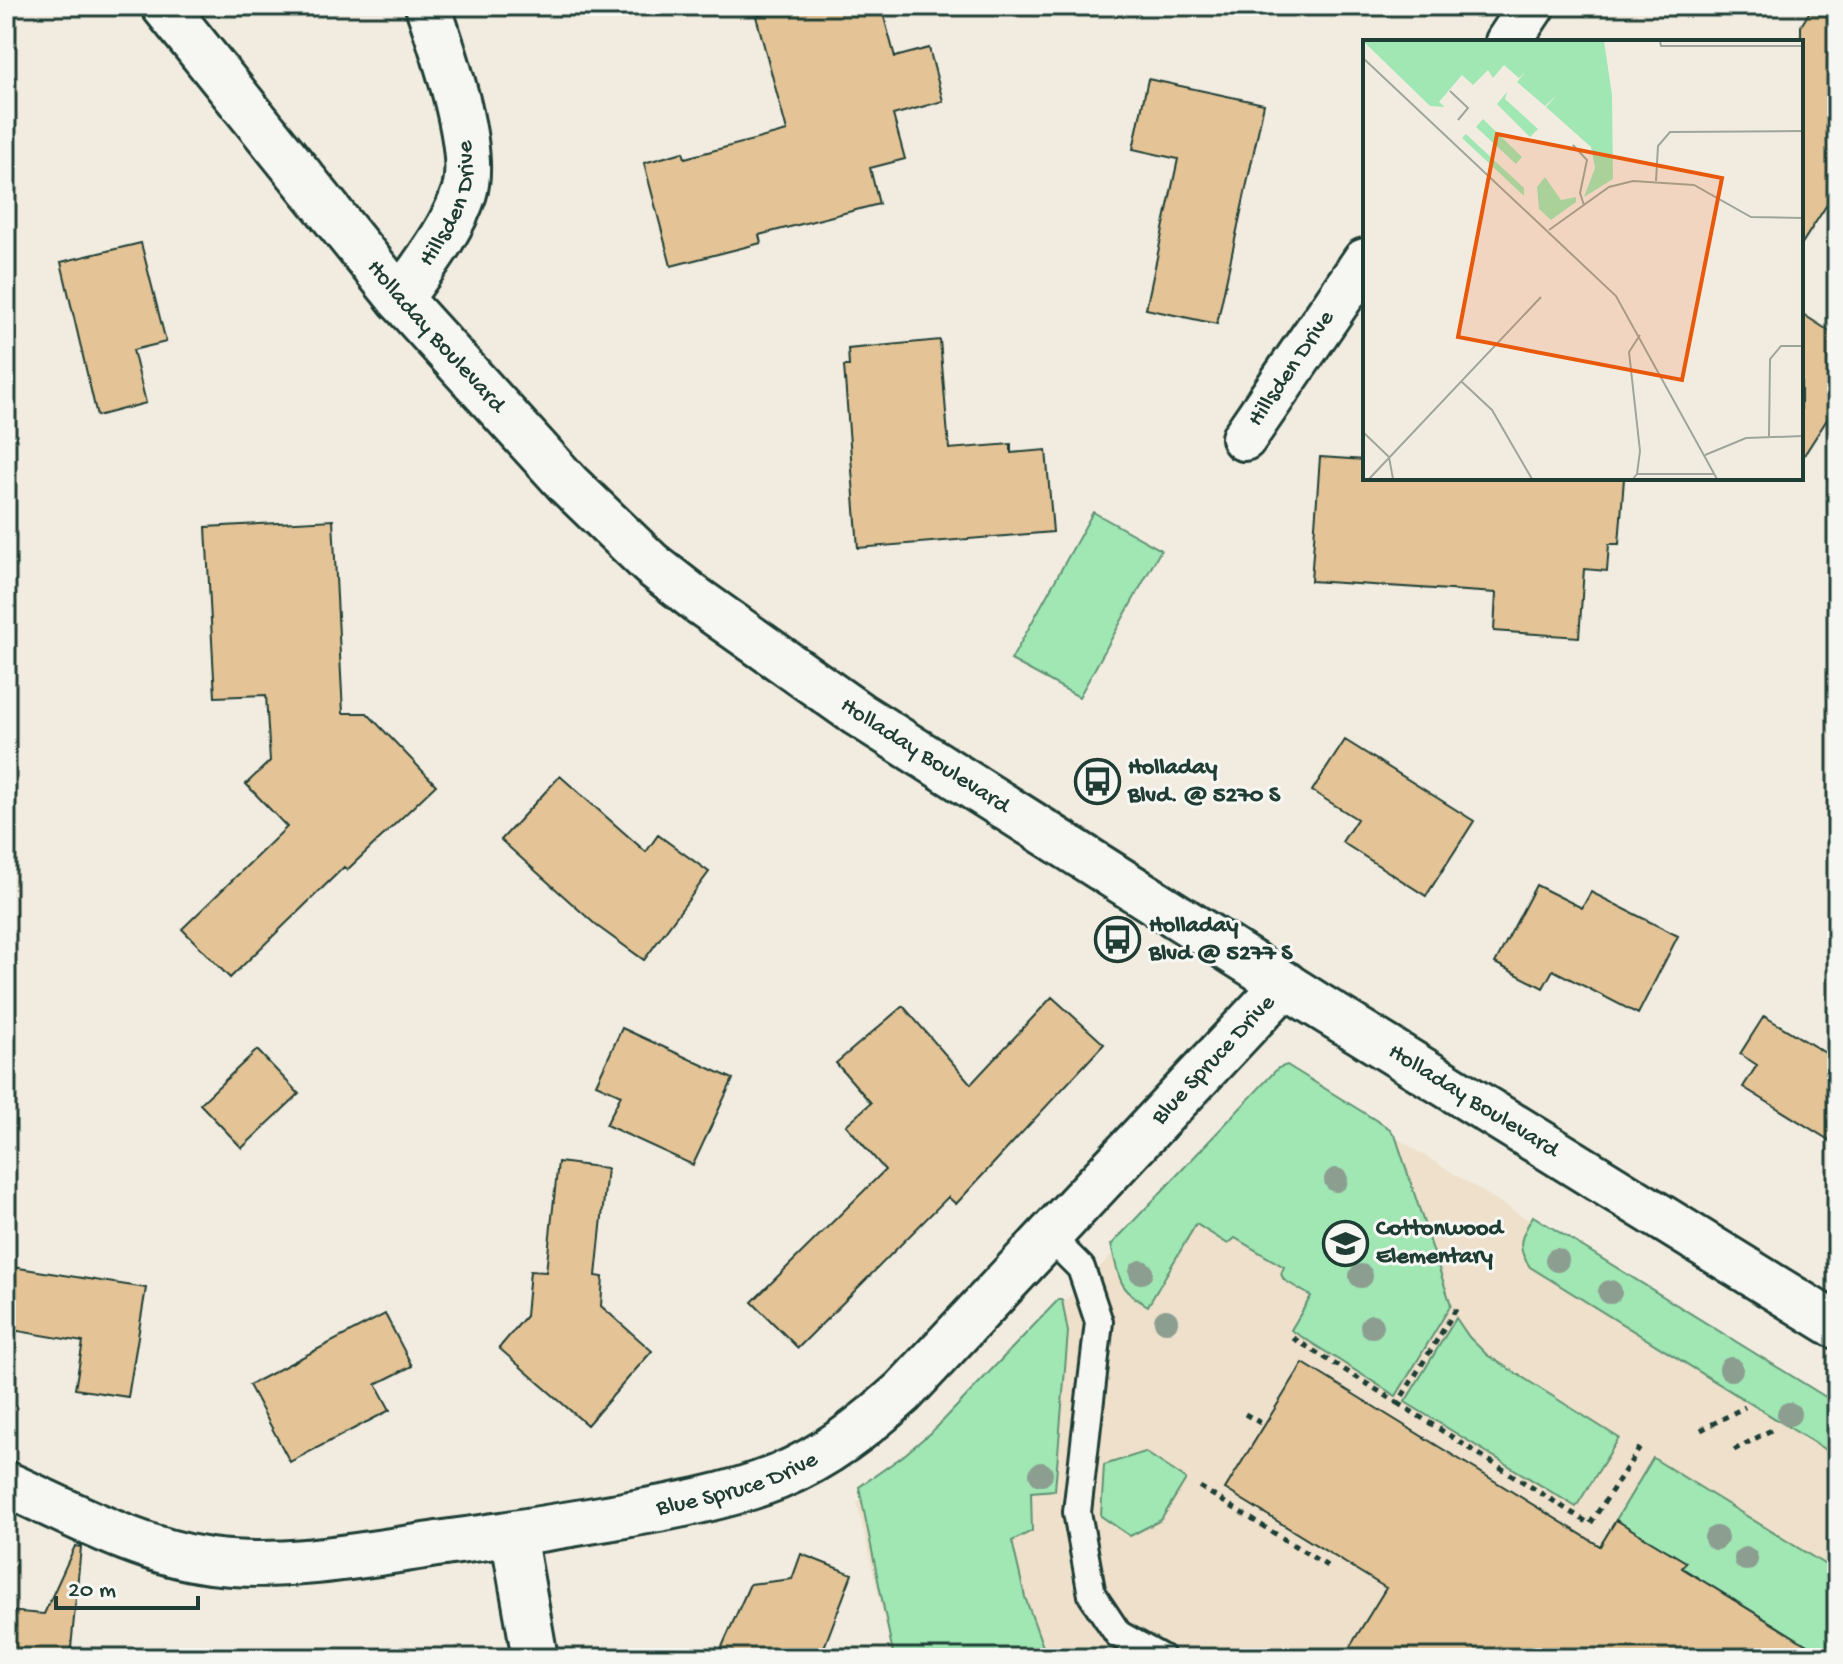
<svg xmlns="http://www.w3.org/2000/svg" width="1843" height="1664" viewBox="0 0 1843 1664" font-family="'Gochi Hand',sans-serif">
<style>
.built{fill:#eee0ca}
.green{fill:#a0e7b4;stroke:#609274;stroke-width:2}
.building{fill:#e4c496;stroke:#1f3d34;stroke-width:2}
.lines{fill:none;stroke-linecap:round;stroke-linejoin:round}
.service-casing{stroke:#1f3d34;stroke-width:32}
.minor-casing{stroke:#1f3d34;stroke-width:50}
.secondary-casing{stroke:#1f3d34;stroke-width:50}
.path{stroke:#1f3d34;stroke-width:5;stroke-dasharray:6 6;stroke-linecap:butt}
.service{stroke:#f6f6f2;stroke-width:26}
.minor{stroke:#f6f6f2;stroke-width:44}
.secondary{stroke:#f6f6f2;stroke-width:44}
.tree{fill:#8c9e90}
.labels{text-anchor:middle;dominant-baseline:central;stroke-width:6;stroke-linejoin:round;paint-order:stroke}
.street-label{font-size:24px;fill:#1f3d34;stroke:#f6f6f2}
.poi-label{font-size:24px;font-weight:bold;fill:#1f3d34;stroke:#f6f6f2;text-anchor:start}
.inset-road{fill:none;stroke:#9ea69b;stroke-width:2}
.view{fill:#e8590c;fill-opacity:0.15;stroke:#e8590c;stroke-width:4}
.inset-edge{fill:none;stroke:#1f3d34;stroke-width:4}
</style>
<rect width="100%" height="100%" fill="#f2ece0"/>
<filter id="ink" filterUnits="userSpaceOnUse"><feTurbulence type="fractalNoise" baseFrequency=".0125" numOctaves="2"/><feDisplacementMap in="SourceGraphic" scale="16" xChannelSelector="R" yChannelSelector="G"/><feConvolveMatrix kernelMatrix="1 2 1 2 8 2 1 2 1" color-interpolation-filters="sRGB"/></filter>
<g filter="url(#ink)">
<!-- built -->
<path class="built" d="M1296,1076L1837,1411V1658H893L857,1503Z"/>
<!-- green -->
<path class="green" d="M1093,512L1161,550L1079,697L1011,660Z
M1287,1065L1390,1129L1396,1138L1451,1305L1396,1396L1291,1330L1311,1296L1284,1280L1281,1274L1284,1267L1235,1238L1228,1244L1196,1224L1148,1306C1116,1288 1120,1278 1111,1245L1278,1068Z
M1533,1216L1837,1404V1457L1530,1267C1515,1247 1521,1236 1533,1216Z
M1058,1300H1062L1068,1332L1055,1490L1031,1492L1032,1531L1012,1541L1025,1597L1047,1658H894L859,1487L903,1456L937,1427Z
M1456,1318L1469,1337L1487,1355L1619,1438L1576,1507L1405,1402Z
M1145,1452L1186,1479L1161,1520L1130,1536L1101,1516L1104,1465Z
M1653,1458L1837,1572V1658H1828L1682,1568L1685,1562L1616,1520Z"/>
<!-- building -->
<path class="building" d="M767,6H881L895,57L929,48L943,101L893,115L905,159L870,168L879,204L759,235L761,243L671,266L644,163L683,152L685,158L787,131L756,16L769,13Z
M1813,6H1837V189L1801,245V26Z
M1148,79L1264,104L1217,324L1146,309L1178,159L1133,149Z
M141,243L166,342L133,350L146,403L97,416L61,262Z
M1801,313L1837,336V404L1801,460Z
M940,340L949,449L1011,444V453L1046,450L1053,532L858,548L844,366H849L848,349Z
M1320,457L1365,460V478H1624L1619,544H1609L1607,571L1584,569L1579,637L1494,631L1496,593L1311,581Z
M333,520L343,713H367L436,785L347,870L344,867L230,978L182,929L287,827L246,784L270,761L266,695L215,697L206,527Z
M1345,740L1474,821L1426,896L1342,842L1357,819L1312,791Z
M560,776L646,852L658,835L709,872L644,960L597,926L501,840Z
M1536,885L1582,908L1591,892L1678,936L1638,1014L1553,970L1543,988L1495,963Z
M1052,997L1104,1044L956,1204L948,1197L798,1348L752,1302L885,1170L846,1125L871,1103L836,1063L903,1006L971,1084Z
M1764,1016L1837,1060V1145L1743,1087L1757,1065L1740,1054Z
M622,1028L733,1079L693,1165L606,1125L621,1095L596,1084Z
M257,1050L299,1094L242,1148L200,1104Z
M558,1162L607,1168L596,1276L603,1277L601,1306L652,1351L587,1425L499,1348L526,1316L530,1271L546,1272Z
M6,1266L146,1288L128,1397L75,1389L83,1342L6,1329Z
M385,1314L412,1366L376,1384L390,1410L290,1462L249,1385Z
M1303,1363L1600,1546L1616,1520L1686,1562L1682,1568L1828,1658H1343L1386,1588L1225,1489Z
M75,1546L81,1547L70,1658H6V1611L44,1614Z
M801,1554L852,1574L820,1658H717L750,1584L792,1579Z"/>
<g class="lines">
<defs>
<path id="service" d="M1049,1236L1081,1268L1099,1322L1077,1512L1092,1595L1118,1634L1161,1658"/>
<g id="minor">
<path d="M1508,42L1532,6"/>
<path id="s1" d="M400,299C423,266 451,232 464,193C478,149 443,51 428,6"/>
<path id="s2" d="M1244,438L1365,261"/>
<path id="s3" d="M6,1484C71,1513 138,1551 210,1561C289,1571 373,1553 451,1542C506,1535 559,1526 613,1517C670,1507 725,1498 778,1477C826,1457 865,1426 903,1392L1285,984"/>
<path d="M513,1534L535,1658"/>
</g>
<g id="secondary">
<path id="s4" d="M164,6L400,299L568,484L651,564L697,600L858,714L1317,1005L1837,1326"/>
</g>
</defs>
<!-- service casing -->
<use href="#service" class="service-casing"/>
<!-- minor casing -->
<use href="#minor" class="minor-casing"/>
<!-- secondary casing -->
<use href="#secondary" class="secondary-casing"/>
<!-- path -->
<path class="path" d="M1293,1338L1398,1403L1458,1306
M1398,1403L1590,1524L1643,1443
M1245,1414L1264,1425
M1701,1430L1745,1407
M1734,1450L1775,1428
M1200,1487L1332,1569"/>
<!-- service -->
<use href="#service" class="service"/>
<!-- minor -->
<use href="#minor" class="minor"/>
<!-- secondary -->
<use href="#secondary" class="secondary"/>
</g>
<!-- trees -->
<g class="tree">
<circle cx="1336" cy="1180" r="12"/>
<circle cx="1557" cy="1260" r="12"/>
<circle cx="1141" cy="1272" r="12"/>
<circle cx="1361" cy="1276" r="12"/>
<circle cx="1610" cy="1292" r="12"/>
<circle cx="1166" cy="1321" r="12"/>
<circle cx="1372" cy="1326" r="12"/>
<circle cx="1731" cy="1369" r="12"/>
<circle cx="1789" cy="1414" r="12"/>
<circle cx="1041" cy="1474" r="12"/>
<circle cx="1716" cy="1538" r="12"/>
<circle cx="1746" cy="1559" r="12"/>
</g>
</g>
<!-- icons -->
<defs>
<symbol id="bus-ring" viewBox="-11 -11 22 22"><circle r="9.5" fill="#f6f6f2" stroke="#1f3d34" stroke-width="1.5"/><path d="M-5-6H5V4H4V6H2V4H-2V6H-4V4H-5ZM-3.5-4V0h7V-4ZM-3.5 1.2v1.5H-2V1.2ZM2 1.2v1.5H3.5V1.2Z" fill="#1f3d34"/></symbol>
<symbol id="school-ring" viewBox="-11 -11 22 22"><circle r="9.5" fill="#f6f6f2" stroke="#1f3d34" stroke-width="1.5"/><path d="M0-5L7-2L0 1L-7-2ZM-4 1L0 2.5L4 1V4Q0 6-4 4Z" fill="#1f3d34"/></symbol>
</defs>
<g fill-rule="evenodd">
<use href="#bus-ring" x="1072" y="756" width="51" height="51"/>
<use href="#bus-ring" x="1092" y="914" width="51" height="51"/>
<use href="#school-ring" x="1320" y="1218" width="51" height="51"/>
</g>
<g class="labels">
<!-- street labels -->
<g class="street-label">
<text stroke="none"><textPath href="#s1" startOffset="110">Hillsden Drive</textPath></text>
<text stroke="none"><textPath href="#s4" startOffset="428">Holladay Boulevard</textPath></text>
<text stroke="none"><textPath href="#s2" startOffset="84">Hillsden Drive</textPath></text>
<text stroke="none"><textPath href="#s4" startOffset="1076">Holladay Boulevard</textPath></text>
<text stroke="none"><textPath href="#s3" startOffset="1402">Blue Spruce Drive</textPath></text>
<text stroke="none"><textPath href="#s4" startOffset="1724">Holladay Boulevard</textPath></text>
<text stroke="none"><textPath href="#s3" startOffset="754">Blue Spruce Drive</textPath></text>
</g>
<!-- poi labels -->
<g class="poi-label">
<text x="1128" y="768">Holladay<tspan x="1128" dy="28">Blvd. @ 5270 S</tspan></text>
<text x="1149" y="926">Holladay<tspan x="1149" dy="28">Blvd @ 5277 S</tspan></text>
<text x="1376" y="1229">Cottonwood<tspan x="1376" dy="28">Elementary</tspan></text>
</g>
</g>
<!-- overview -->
<g transform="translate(1363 40)">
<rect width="440" height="440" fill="#f2ece0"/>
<path d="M0,1H241L249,55L250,139L221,157L232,128L228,107L183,67L194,55L182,66L154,42L163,31L156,38L141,25L130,38L125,30L110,45L99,35L76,62L82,67L67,66ZM144,52L142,59L175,89L167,97L134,64ZM120,79L159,117L153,124L113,87ZM103,94L161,148V156L99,98ZM182,137L198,160L213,157V162L188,180L176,169L174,147Z" fill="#a0e7b4"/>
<path class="inset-road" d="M297,1L298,6H440M0,18L253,256L354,439M87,51L105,68L95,80M210,105L224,120L217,153L221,165M293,141L295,106L307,92L440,91M186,190L246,147L270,141L331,145L388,177L440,178M99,342L129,370L169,439M0,392L26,417L30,439M406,396L407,319L418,306H440M342,415L383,398L440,396M274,434L277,411L266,312L277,295M6,439L178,257M270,439L274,434H351"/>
<path class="view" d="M134,94L359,138L319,340L95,297Z"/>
<rect width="440" height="440" class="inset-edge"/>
</g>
<!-- margin -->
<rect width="1843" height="1664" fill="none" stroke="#f6f6f2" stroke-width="32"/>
<rect x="16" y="16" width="1811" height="1632" fill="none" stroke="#1f3d34" stroke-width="3" filter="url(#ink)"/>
<!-- scale -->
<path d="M56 1596v12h142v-12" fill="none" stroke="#1f3d34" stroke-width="4"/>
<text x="68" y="1596" font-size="24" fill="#1f3d34" stroke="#f6f6f2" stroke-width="6" paint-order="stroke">20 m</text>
</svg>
